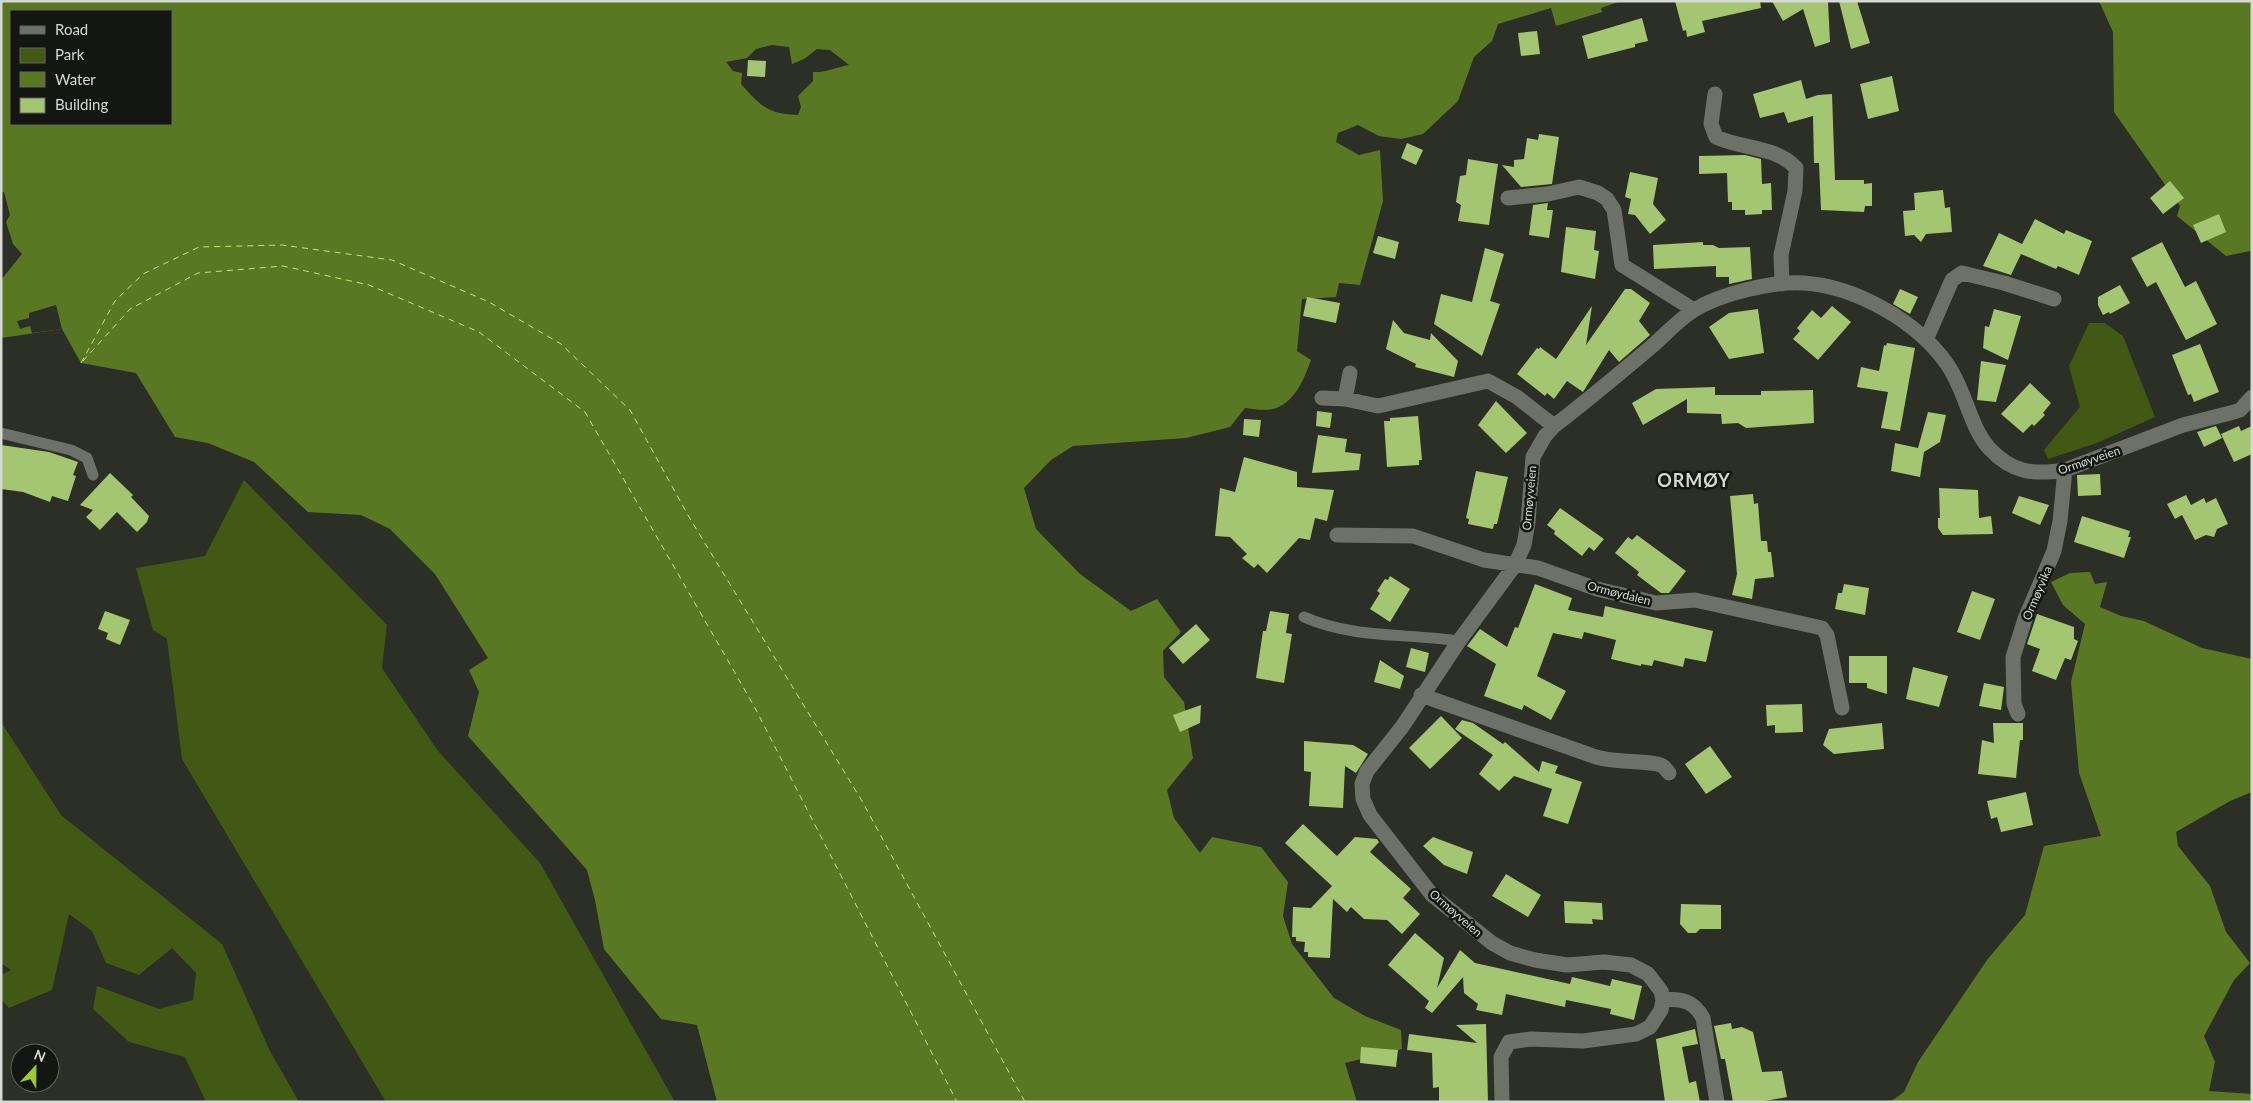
<svg xmlns="http://www.w3.org/2000/svg" width="2253" height="1103" viewBox="0 0 2253 1103" font-family="Lato,sans-serif">
<style>
.green{fill:#415914}
.water{fill:#5a7824;fill-rule:evenodd}
.pier{fill:#2b2f26}
.lines{fill:none;stroke-linecap:round;stroke-linejoin:round}
.ferry{stroke:#bfea7c;stroke-width:1;stroke-dasharray:6 5;stroke-linecap:butt}
.building{fill:#a4c572}
.service{stroke:#6d7167;stroke-width:11}
.minor{stroke:#6d7167;stroke-width:15}
.labels{text-anchor:middle;dominant-baseline:central;stroke-width:5;stroke-linejoin:round;paint-order:stroke}
.street-label{font-size:12px;fill:#d6d9d3;stroke:#141612}
.district-label{font-size:18px;font-weight:bold;letter-spacing:1px;fill:#d6d9d3;stroke:#141612}
</style>
<rect width="100%" height="100%" fill="#2b2f26"/>
<!-- green -->
<path class="green" d="M2089,323H2105L2123,336L2155,417L2097,443L2048,459L2044,450L2080,407L2069,366Z
M244,480L387,625L382,668L438,751L540,863L675,1102H386L182,759L167,639L153,630L136,568L205,556Z
M1,722L61,815L222,944L270,1051L299,1102H206L185,1057L129,1042L93,1009L97,986L159,1009L193,1000L196,973L172,948L139,975L106,963L92,931L69,914L52,990L9,1008L1,999V975L11,970L1,963Z"/>
<!-- water -->
<path class="water" d="M1,1H1621L1601,8L1602,12L1556,26L1551,8L1498,24L1492,41L1474,57L1458,101L1423,134L1401,139L1379,136L1358,125L1338,133L1336,142L1359,155L1380,150L1383,201L1360,285L1339,283L1336,297L1302,299L1297,351L1311,360C1304,379 1295,403 1273,409C1265,411 1253,409 1245,408L1230,427L1186,438L1073,446L1051,460L1024,488L1036,529L1080,574L1131,611L1157,599L1181,632L1163,651L1164,677L1184,702L1193,758L1167,790L1174,818L1200,853L1212,837L1261,847L1288,882L1283,916L1292,944L1334,998L1365,1016L1401,1030L1402,1049L1345,1063L1357,1102H717L697,1025L661,1019L604,949L595,900L587,870L468,736L479,692L469,670L488,658L435,574L390,529L361,515L308,512L254,462L208,443L175,437L136,373L81,363L62,329L1,338V280L22,254L13,244L6,222L10,215L4,192H1ZM11,11H171V124H11ZM772,45L789,47L792,64L804,59L817,49L830,50L849,65C837,67 825,73 813,72V81L798,96L801,107L798,115C767,114 761,106 741,84L742,73L733,71L726,62L747,58L756,49Z
M2099,1H2252V254L2250,251L2226,256L2177,216L2180,206L2114,112L2113,32Z
M2090,572L2095,584L2107,582L2100,607L2121,616L2144,621L2202,648L2252,659V792L2230,801L2176,832L2178,846L2210,886L2226,932L2250,963L2234,980L2204,1036L2215,1062L2209,1091L2252,1094V1102H1890L1904,1092L1918,1062L1987,960L2025,915L2044,846L2101,836L2079,773L2071,682L2085,624L2063,605L2051,582L2070,573Z"/>
<!-- pier -->
<path class="pier" d="M56,305L62,329L32,333L30,326L20,329L17,321L29,318V313Z"/>
<g class="lines">
<!-- ferry -->
<path class="ferry" d="M83,361L130,309L198,273L283,266L369,285L479,332L585,412L754,706L957,1102
M81,363L115,301L143,274L199,247L282,245L392,260L489,302L561,344L630,410L689,517L862,801L1025,1102"/>
</g>
<!-- building -->
<path class="building" d="M1675,1H1760L1761,8L1702,21L1705,32L1687,37L1686,30L1683,31Z
M1772,1H1828L1830,42L1815,47L1803,9L1783,21Z
M1839,1H1857L1870,43L1851,49Z
M1642,18L1648,41L1635,44V47L1588,59L1582,36Z
M1537,31L1540,54L1521,56L1518,33Z
M748,60L766,61L765,77L747,76Z
M1892,76L1899,111L1868,119L1860,84Z
M1801,80L1806,99L1818,95L1832,94L1835,180H1864V184L1872,183V206H1865L1864,212L1821,210L1819,163H1814L1813,116L1788,123L1784,112L1760,118L1753,94Z
M1539,134L1559,137L1552,184L1521,187L1502,165L1514,167V160L1524,159L1527,138L1538,140Z
M1407,143L1423,150L1416,165L1401,158Z
M1745,155L1761,159L1762,184L1771,183L1772,210H1762V214L1745,215V210H1732V202H1728L1727,173L1699,174V156Z
M1468,159L1498,164L1489,225L1458,221L1461,205L1456,202L1460,176L1466,175Z
M1630,172L1658,178L1653,204L1666,220L1650,234L1635,215L1628,214L1631,199L1625,197Z
M2170,181L2184,198L2163,214L2150,198Z
M1943,190L1945,208L1950,207L1952,232L1926,234L1921,242L1914,235L1905,236L1903,211L1915,210L1914,193Z
M1548,203L1547,210H1553L1549,238L1529,235L1533,205Z
M2219,214L2226,232L2201,243L2193,225Z
M2035,219L2064,234L2066,230L2092,241L2079,275L2058,266L2056,269L2021,254L2011,275L1983,266L1999,233L2022,244Z
M1566,227L1596,231L1594,250L1599,251L1595,279L1561,272Z
M1378,236L1399,242L1395,259L1373,253Z
M1703,242V245H1713L1719,248L1750,247L1752,279L1729,284V277H1716V266L1654,269L1653,245Z
M2162,242L2185,287L2196,281L2217,324L2186,340L2156,282L2147,287L2131,258Z
M1485,248L1504,254L1490,301L1500,304L1482,356L1434,324L1441,294L1472,302Z
M2120,285L2130,303L2110,314L2109,312L2103,315L2098,305V297Z
M1625,289H1631L1650,303L1639,321L1650,335L1619,362L1609,350L1583,392L1567,381L1554,399L1547,393L1545,396L1517,374L1537,348L1539,349L1540,347L1556,359L1592,306L1586,345Z
M1900,289L1918,297L1910,314L1893,304Z
M1307,297L1340,303L1336,323L1303,316Z
M1832,306L1851,322L1818,360L1793,339L1800,331L1797,328L1812,310L1821,318Z
M1758,309L1764,353L1729,359L1709,327L1729,313Z
M1994,309L2021,316L2008,360L1983,348L1985,326L1989,327Z
M1393,320L1404,333L1430,340L1431,333L1458,361L1454,377L1415,367L1416,364L1386,349Z
M1887,343L1915,348L1900,431L1881,428L1888,392L1857,387L1861,367L1879,371L1884,345L1886,346Z
M2200,344L2219,392L2194,402L2191,394L2188,395L2172,355Z
M1981,361L2006,365L1996,402L1977,400Z
M2030,383L2051,403L2043,413L2045,415L2034,426L2032,424L2023,433L2001,414Z
M1715,387V395H1761V391L1813,390L1814,423L1746,428L1738,423L1722,424L1721,414L1687,413V399L1643,425L1632,403L1656,389Z
M1496,401L1527,433L1506,453L1478,425Z
M1317,411L1332,413L1330,428L1316,426Z
M1928,412L1946,415L1940,442L1924,452L1920,477L1891,471L1895,443L1918,448Z
M1418,416L1422,460H1419V465L1387,467L1384,421H1390V418Z
M1244,419L1261,420L1259,437L1243,435Z
M2216,426L2222,438L2204,447L2197,432Z
M2239,426L2241,431L2252,426V454L2234,462L2221,434Z
M1318,435L1347,439L1345,452L1361,454L1359,470L1312,473Z
M1,445L49,452L78,462L73,475L76,476L68,501L52,496L50,502L23,492L1,489Z
M1244,457L1297,472V487L1334,490L1327,521L1315,518L1310,540L1299,538L1267,573L1258,564L1254,568L1242,558L1247,554L1230,537L1215,536L1220,488L1235,492Z
M1476,471L1508,477L1497,524H1494L1493,529L1468,524L1469,519L1466,518Z
M110,473L133,495L131,497L149,516L147,522L137,532L117,512L100,530L86,517L93,510L80,505Z
M2100,474L2101,495L2078,496L2077,475Z
M1939,488L1978,490L1979,518L1991,516L1993,534L1943,535L1938,528V518H1940Z
M1753,494L1754,504L1758,503L1761,541H1767L1768,552H1771L1774,577L1755,579L1752,599L1732,595L1737,574L1730,496Z
M2186,495L2191,505L2204,498L2206,503L2216,498L2228,524L2217,529L2214,537L2206,535L2195,540L2182,515L2175,519L2167,504Z
M2019,496L2049,505L2040,525L2012,513Z
M1560,508L1604,539L1594,551L1589,547L1582,556L1554,534L1555,531L1547,525Z
M2082,516L2130,531L2128,537H2131L2124,558L2074,542Z
M1637,535L1686,571L1669,593H1661L1637,575L1639,572L1615,553L1628,537L1632,540Z
M1390,576L1410,589L1390,622L1370,609L1380,593L1377,591L1385,579L1388,580Z
M1535,584L1572,598L1568,610L1603,617L1605,606L1713,631L1706,662L1685,658L1683,667L1654,660L1652,666L1641,664V666L1611,659L1616,640L1584,632L1582,639L1553,633L1537,676L1566,691L1551,720L1524,705L1522,710L1484,696L1496,664L1467,646L1480,629L1507,647L1515,627L1518,628Z
M1844,584L1869,588L1865,615L1835,609L1838,593H1842Z
M1972,591L1995,599L1980,640L1957,632Z
M105,611L130,620L120,645L106,639L108,633L98,629Z
M1270,611L1289,614L1286,633L1292,634L1284,683L1256,678L1263,631H1266Z
M2037,614L2074,627V639L2078,641L2071,660L2065,658L2056,680L2032,671L2040,649L2027,644Z
M1196,624L1210,640L1183,664L1169,648Z
M1411,648L1429,653L1425,672L1406,667Z
M1849,656H1887V694L1867,688V683H1849Z
M1380,660L1404,676L1400,689L1374,682Z
M1913,667L1948,676L1939,707L1906,699Z
M1984,683L2004,687L2001,710L1979,706Z
M1802,704L1803,732L1775,733V725L1767,726L1766,705Z
M1201,705L1200,723L1180,732L1173,715Z
M1441,716L1462,738L1430,769L1409,748Z
M1462,720L1473,723L1503,744L1505,742L1539,772L1542,761L1558,766L1555,773L1582,782L1568,824L1543,816L1552,789L1514,776L1499,791L1479,774L1493,755L1455,729Z
M1882,723L1884,749L1834,754L1823,745L1829,729Z
M1993,723H2023V740H2020L2016,778L1978,774L1982,740L1994,743Z
M1304,741L1353,745L1368,754L1356,773L1345,766L1343,808L1309,806L1311,772L1304,771Z
M1710,746L1732,777L1706,794L1685,764Z
M2026,792L2033,825L2001,832L1997,817L1991,819L1987,801Z
M1303,824L1337,856L1355,837L1377,839L1379,842L1370,852L1411,889L1403,898L1420,914L1402,934L1387,920L1364,919L1351,907L1347,912L1333,899L1330,958L1308,957V952H1304L1305,942L1296,941V937H1292L1293,907L1311,908L1332,886L1285,843Z
M1433,837L1473,852L1467,874L1444,865L1423,846Z
M1506,874L1541,895L1528,917L1492,896Z
M1564,901L1602,903L1603,920L1592,919L1593,924L1565,923Z
M1681,904L1721,905V929H1700L1696,933H1688L1680,924Z
M1415,933L1444,958L1437,988L1460,950L1475,963L1570,984L1572,977L1610,986L1612,979L1642,986L1634,1020L1610,1014L1611,1009L1566,1000L1565,1007L1506,994L1502,1015L1476,1010L1478,1004L1464,993L1463,977L1432,1013L1425,1008L1429,1001L1388,965Z
M1731,1023L1732,1029L1742,1027L1753,1032L1762,1072L1782,1071L1787,1097L1760,1102H1733L1725,1059H1721L1714,1026Z
M1486,1024L1488,1102H1439V1087L1433,1088L1432,1053L1407,1050L1409,1034L1477,1043L1456,1025Z
M1695,1029L1698,1044L1682,1047L1689,1083L1696,1081L1700,1102H1665L1656,1039Z
M1361,1047L1398,1050L1396,1067L1360,1063Z"/>
<g class="lines">
<!-- service -->
<path class="service" d="M1,433L71,450L87,458L93,475
M1304,617C1354,639 1406,633 1459,641"/>
<!-- minor -->
<path class="minor" d="M1715,94L1711,124L1716,137C1741,149 1777,146 1796,168L1795,191L1781,255L1782,284
M1508,198L1548,194L1579,187L1598,193L1607,199L1614,210L1622,265L1694,310
M1926,340L1952,280L1962,273L2004,283L2054,299
M1322,398L1345,399L1378,406L1488,381L1517,397L1554,426
M1345,399L1350,373
M1337,535L1413,536L1484,560L1538,568L1597,589L1656,603L1695,600L1822,628L1827,635L1842,708
M1421,695L1596,757C1619,763 1636,760 1657,764C1663,765 1665,768 1669,773
M2018,714L2014,704L2013,657L2025,619L2054,551L2060,521L2065,470
M1663,1000C1681,998 1694,1001 1703,1018L1717,1102
M1502,1102L1501,1057L1509,1042L1531,1039L1583,1041L1636,1034L1650,1027L1661,1010L1663,1000L1661,991L1648,974L1631,965L1604,962L1567,965L1535,960L1510,953L1492,943L1432,895L1370,815L1363,799L1362,784L1367,771L1402,727L1459,641L1515,565L1524,545L1528,522L1533,457L1545,436L1554,426C1587,401 1619,374 1651,347C1665,335 1678,320 1694,310C1720,294 1772,281 1803,283C1855,286 1917,321 1947,364C1965,389 1970,427 1989,448C2012,473 2033,475 2065,470L2183,425L2234,412L2240,410L2252,397"/>
</g>
<g class="labels">
<!-- street labels -->
<g class="street-label">
<text transform="translate(2089 460) rotate(-19)">Ormøyveien</text>
<text transform="translate(1529 498) rotate(-85)">Ormøyveien</text>
<text transform="translate(1619 593) rotate(14)">Ormøydalen</text>
<text transform="translate(2037 593) rotate(-67)">Ormøyvika</text>
<text transform="translate(1456 913) rotate(41)">Ormøyveien</text>
</g>
<!-- district labels -->
<g class="district-label">
<text x="1694" y="480">ORMØY</text>
</g>
</g>
<!-- border -->
<rect width="2253" height="1103" fill="none" stroke="#d6d9d3" stroke-width="5"/>
<!-- legend -->
<rect x="10" y="10" width="162" height="115" fill="#141612" stroke="#62645f"/>
<rect x="20" y="26" width="25" height="8" fill="#6d7167" stroke="#62645f"/>
<text x="55" y="35" font-size="15" fill="#d6d9d3">Road</text>
<rect x="20" y="48" width="25" height="15" fill="#415914" stroke="#62645f"/>
<text x="55" y="60" font-size="15" fill="#d6d9d3">Park</text>
<rect x="20" y="72" width="25" height="15" fill="#5a7824" stroke="#62645f"/>
<text x="55" y="85" font-size="15" fill="#d6d9d3">Water</text>
<rect x="20" y="98" width="25" height="15" fill="#a4c572" stroke="#62645f"/>
<text x="55" y="110" font-size="15" fill="#d6d9d3">Building</text>
<!-- north arrow -->
<g transform="translate(35 1068) rotate(22)"><circle r="24" fill="#141612" stroke="#62645f"/>
<path d="M0-4L9 19L0 12L-9 19Z" fill="#99cb36"/>
<text y="-8" font-size="14" font-weight="bold" text-anchor="middle" fill="#d6d9d3">N</text>
</g>
</svg>
